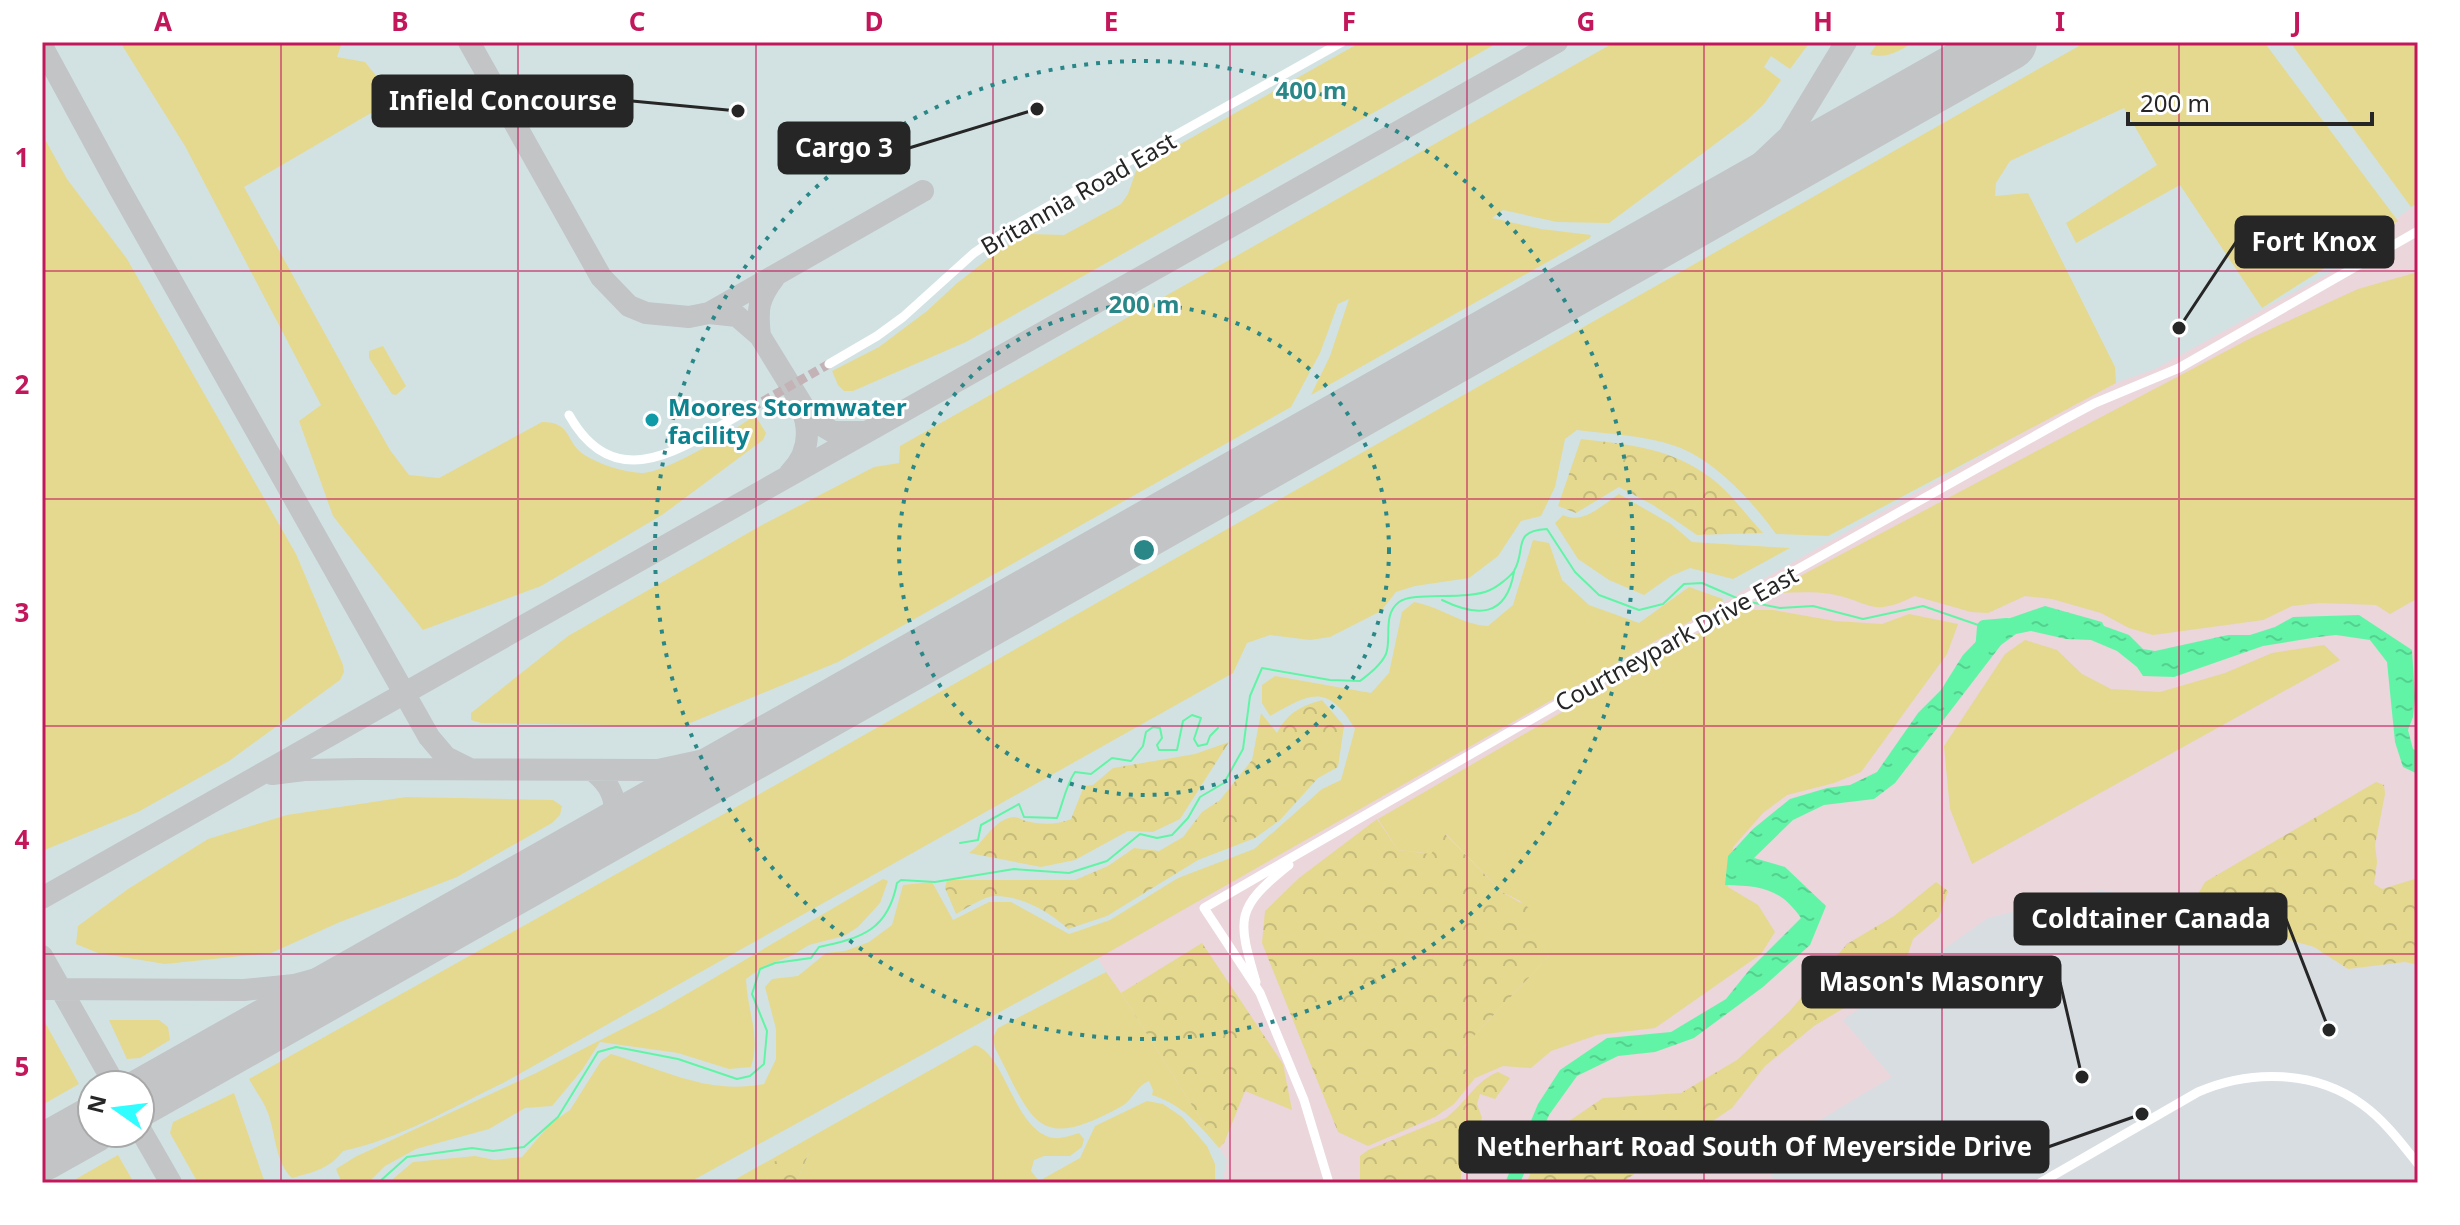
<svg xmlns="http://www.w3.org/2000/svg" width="2460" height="1225" viewBox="0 0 2460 1225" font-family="'Noto Sans',sans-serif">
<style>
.industrial{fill:#d8dde2}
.airport{fill:#d2e2e3;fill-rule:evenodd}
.grass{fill:#e5d98f}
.forest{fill:url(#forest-crowns)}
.water{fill:url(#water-ripples)}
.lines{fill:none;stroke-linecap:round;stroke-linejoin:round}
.stream{stroke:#62f4a6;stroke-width:2}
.river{stroke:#62f4a6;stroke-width:14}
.taxiway{stroke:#c2c4c6;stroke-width:22}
.runway{stroke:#c2c4c6;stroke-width:56}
.minor-tunnel{stroke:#c3b3b7;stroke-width:9;stroke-dasharray:9 4.5;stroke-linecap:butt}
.minor{stroke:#fff;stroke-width:9}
.grid{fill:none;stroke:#c2185b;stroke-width:2;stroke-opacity:0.55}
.ring{fill:none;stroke:#2a8788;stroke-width:4;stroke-dasharray:4 8}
.culture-dot{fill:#0f9aa8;stroke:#fff;stroke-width:3}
.labels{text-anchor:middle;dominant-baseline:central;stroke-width:6;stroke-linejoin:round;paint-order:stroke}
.street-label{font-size:24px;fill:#262626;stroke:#fff}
.culture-label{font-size:24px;font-weight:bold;fill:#0d838f;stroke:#fff;text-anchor:start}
.centre{fill:#2a8788;stroke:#fff;stroke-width:4}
.ring-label{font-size:24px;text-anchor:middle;font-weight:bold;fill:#2a8788;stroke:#fff;stroke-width:6;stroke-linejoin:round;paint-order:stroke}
.leader{fill:none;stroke:#262626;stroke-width:3}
.callout-dot{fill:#262626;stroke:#fff;stroke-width:3}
.callout{fill:#262626;stroke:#262626;stroke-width:3}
.callout-label{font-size:26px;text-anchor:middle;font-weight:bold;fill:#fff}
.neatline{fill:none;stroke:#c2185b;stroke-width:3}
.grid-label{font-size:26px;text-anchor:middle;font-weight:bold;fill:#c2185b}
</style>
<defs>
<pattern id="forest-crowns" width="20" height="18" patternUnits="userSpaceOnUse" patternTransform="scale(2)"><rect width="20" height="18" fill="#e5d98f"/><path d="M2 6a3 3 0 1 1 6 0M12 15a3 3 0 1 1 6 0" fill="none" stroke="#c4ba7b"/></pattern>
<pattern id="water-ripples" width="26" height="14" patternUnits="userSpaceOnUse" patternTransform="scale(2)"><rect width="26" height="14" fill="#62f4a6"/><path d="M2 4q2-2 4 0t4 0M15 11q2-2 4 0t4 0" fill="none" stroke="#55d18f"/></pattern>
</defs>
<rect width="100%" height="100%" fill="#ead6db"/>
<!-- industrial -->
<path class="industrial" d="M2100,890L2179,906H2191L2236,925L2314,947L2348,969L2405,962L2418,965V1183H1776L1760,1156L1892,1077L1843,1020L1988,918Z"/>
<!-- airport -->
<path class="airport" d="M42,42H2418V203L2393,221L2358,257L2155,369L2101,388L1096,956L1227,1160L1222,1183H42ZM92,1085H140V1133H92Z"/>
<!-- grass -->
<path class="grass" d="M120,42H342L337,57L365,62L395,99L244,187L361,399L390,450L409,475L439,478L542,422C572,422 565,441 583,454C598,464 623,472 641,473C667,473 734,431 755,415L766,433L763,440L662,515L541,586L423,630L333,516L299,421L321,405L185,146Z
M1361,42H1499L966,342L853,391H844L838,385L832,371L879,347L927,311L956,284L1002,248L1030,234L1064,235L1121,204L1128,194L1136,171L1143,165Z
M1615,42H1810L1790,69L1771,56L1764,67L1781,80L1764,104L1746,121L1609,223L1557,222L1503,210L1492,218L1541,229L1591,235L1590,238L1311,395L1330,356L1349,299L1338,304L1320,353L1291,407L838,662L683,726L481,723L471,720V713L476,709L568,636L762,525L874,467L899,463L900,446Z
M1878,42H1914C1900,50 1887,60 1870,54Z
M2086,42H2264L2398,221L2262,308L2180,185L2076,243L2066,223L2157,165L2124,108L2010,161L1996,183L1995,196L2028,193L2115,367L2116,383L1828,536L1776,534C1753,502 1714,459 1675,446C1644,435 1609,434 1577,430L1565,439L1555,487L1541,516L1521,521L1498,556L1469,578L1415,586L1396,592L1381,611L1330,637L1310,640L1270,635L1247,643L1233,673L503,1083C451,1108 399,1139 343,1151C329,1169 314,1172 292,1178C275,1162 276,1135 268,1113C264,1102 255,1090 249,1079L797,773Z
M2290,42H2418V203L2411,207Z
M42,134L67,179L127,259L296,554L343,665L344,672L340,680L229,761L138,812L42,851Z
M2418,272V598L2390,614L2376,605L2320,603L2292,606L2263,620L2153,635L2129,628L2101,613L2052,599L2025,596L1988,613L1971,612L1915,596C1869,618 1873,602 1831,594C1809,591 1790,593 1768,593L2251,338L2358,289Z
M383,346L406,386L396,395L392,394L369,358V351Z
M1619,494L1671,524L1692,542L1790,548L1733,579L1690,568L1671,576L1644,595L1609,580L1578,559L1555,523L1563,515C1583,525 1602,505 1619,494Z
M1533,540L1549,543L1562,580L1589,605L1639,623L1689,587L1723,599L1722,603L1102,956L688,1183H388L413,1162L475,1156L495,1160L522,1157L550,1124L570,1110L601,1061L611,1054C665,1070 707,1095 764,1084L776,1059V1029L765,987L772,979L798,976L826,953L845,951L869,942L892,925L903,885L932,882L953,920L989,902H1011L1069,934L1110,920L1178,878L1254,849L1322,789L1341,780L1355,729C1327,682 1310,694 1270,716L1262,703V685L1275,676L1371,693L1389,673L1402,612L1414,602C1444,608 1459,624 1488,626L1513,605Z
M1738,610H1773L1835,621L1882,624L1909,614L1958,624L1947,654L1861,772L1834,783L1787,795L1763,813L1733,847L1728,887L1758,905L1775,932L1761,954L1655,1028L1597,1035L1551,1051L1531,1068L1503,1066L1475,1078L1463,1067L1458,1053L1549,956L1520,901L1502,892L1446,834L1433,854L1398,850L1378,819Z
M2025,640L2057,650L2082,674L2111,689L2160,692L2225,673L2272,653L2324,645L2340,660L1972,864L1950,809L1944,746L2005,654Z
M406,797L553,800L562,806L560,815L552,823L457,877L340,922L271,953L165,964L98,953L76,944L78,926L128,889L208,839L287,815Z
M883,879L888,881L880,903L858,927L844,936L809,945L791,956L764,966L746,979C747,1010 761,1036 751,1067L729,1069L678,1053L600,1042L582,1070L552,1106L525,1108L489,1129L416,1149L385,1166L368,1183H342L336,1169L355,1157L536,1073L661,1009Z
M1106,972L1121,993L1219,1148C1199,1124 1181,1104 1152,1095L1153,1090L1149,1081C1135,1087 1134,1099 1122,1106C1036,1154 1033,1121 995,1048L993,1037L998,1028Z
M42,1017L79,1084L42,1105Z
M109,1020H159L168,1027L170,1040L140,1058L127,1059Z
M975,1045C1006,1054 1014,1132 1054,1138C1062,1139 1072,1135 1079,1133L1084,1139L1082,1147L1070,1156H1044L1034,1160L1031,1171L1039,1181L1080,1158L1095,1126L1147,1101L1163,1104L1182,1117L1207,1146L1215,1164V1183H796L809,1153L767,1177L770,1183H729Z
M234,1093L265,1183H198L170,1133L173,1122Z
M118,1155L134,1183H69Z"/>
<!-- forest -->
<path class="forest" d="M1581,439C1627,444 1672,448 1711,478C1730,492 1746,515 1763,533L1697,535L1653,505L1619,487L1576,513L1558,506Z
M1322,700L1344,726L1338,767L1318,778L1280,820L1255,838L1198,860L1107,916L1068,929C1050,912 1022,896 995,896C984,896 966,909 956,914L945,888L947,880H1075L1108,866L1134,848L1159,851L1183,837L1202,812L1220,800L1252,760L1261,713L1277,733C1287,713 1301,706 1322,700Z
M1229,742L1180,819L1153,832L1128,831L1075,860L1041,867L969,853C984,843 993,819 1014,817C1018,817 1022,820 1026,821C1042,825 1056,825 1071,819L1084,786L1093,785L1113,768L1195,754Z
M2376,782L2384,785L2385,794L2375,845L2377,862L2374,884L2382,889L2418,878V965L2405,962L2348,969L2314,947L2236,925L2191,906L2205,882Z
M1377,819L1398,850L1431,854L1445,834L1502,892L1533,910L1549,956L1458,1053L1463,1067L1475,1078L1454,1104L1435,1117L1368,1146L1338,1132L1262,943L1265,911L1299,878Z
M1936,882L1948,891L1939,917L1913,939L1907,957L1896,977L1814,1026L1765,1066L1732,1108L1621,1183H1526L1547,1136L1603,1098L1681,1093L1737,1060L1789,1012L1847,944L1894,916Z
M1202,943L1283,1064L1292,1110L1245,1091L1224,1143L1219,1148L1121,993Z
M1498,1072L1510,1078L1495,1099L1480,1094L1477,1104L1482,1118L1461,1168V1183H1360V1156L1368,1150L1446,1118C1465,1104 1475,1081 1498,1072Z
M800,1148L809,1153L796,1183H770L767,1177L772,1163Z"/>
<!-- water -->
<path class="water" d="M2045,606L2102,622L2104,626L2129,635L2143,649L2155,651L2228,635H2250L2275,627L2293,617L2359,615L2412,650L2415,697L2413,717L2408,730L2413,749L2418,751V774L2403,767L2395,742L2387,662L2370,640L2336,635L2318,637L2263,646L2174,677L2143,676L2137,667L2117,651L2091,640L2066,639L2031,631L2016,634L2001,645L1895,783L1874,799L1824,805L1793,820L1754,858L1785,867L1826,906L1810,945L1763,987L1694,1038L1655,1052L1618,1056L1577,1076L1549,1115L1520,1183H1505L1538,1104L1560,1070L1607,1038L1671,1032L1726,999L1750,969L1801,918C1780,888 1761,886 1725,885L1728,856L1753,829L1790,799L1827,788L1850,785L1877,772L1918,713L1941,690L1963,655L1993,624Z"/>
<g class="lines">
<!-- stream -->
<path class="stream" d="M1442,600C1477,617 1506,618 1514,572
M1745,601L1780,608L1813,606L1863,619L1923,606L1984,627
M960,843L978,840L981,825L1019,804L1024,817L1057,818C1063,803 1066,785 1075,772L1091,774L1112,758L1131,761L1143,746L1146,732L1153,727L1160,728L1162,738L1157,745L1159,750H1177L1183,721L1192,715L1201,718L1194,739L1198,746L1207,744L1210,736L1218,728
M378,1183L407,1157L472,1148L493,1151L524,1147L558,1117L598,1052L616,1047L678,1059L737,1079L750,1076L764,1064L767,1031L752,994L760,969L775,963L811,958L819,947C862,938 888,930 897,883L901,880L935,882L1014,869L1069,873L1107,861L1140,834L1157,838L1172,835L1188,818L1200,797L1224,783L1243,749L1250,696L1262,668L1330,680L1360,681C1369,674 1381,665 1386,654C1392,638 1382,615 1399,602C1413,591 1467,601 1490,590C1497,587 1510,577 1514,571C1527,549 1511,531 1547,529L1575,572L1599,595L1639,610L1663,604L1684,584L1702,583L1739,599"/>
<!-- river -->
<path class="river" d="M1982,651L1984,627L2007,625"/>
<!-- taxiway -->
<path class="taxiway" d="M469,42L601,277L629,306L646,313L689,317L709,313L737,316L760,336L811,419L833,432H863
M42,46L118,186L429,737L446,757L470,769
M1686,224L1735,187L1789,136L1846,42
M709,313L923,191
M760,336C757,309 758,299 774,278
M790,473C808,455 811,433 802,409
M592,770C618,789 624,819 597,840
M272,774L304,770L360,769L658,770L709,759L760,742L817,715
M42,898L1557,42
M42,956L115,1085
M42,989L244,990L294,985L360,967L419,940
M140,1129L171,1183"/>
<!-- runway -->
<path class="runway" d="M140,1098L2009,42
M42,1153L92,1125"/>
<!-- minor-tunnel -->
<path class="minor-tunnel" d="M751,408L829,364"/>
<!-- minor -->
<path class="minor" d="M829,364L877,336L903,317L974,253L1015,225L1342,42
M569,415C618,502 690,442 751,408
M1256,982C1237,918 1235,908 1289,865
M1329,1183L1304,1100L1260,993L1204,908L1584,689L2065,419L2095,403L2179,368L2418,231
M2040,1183L2198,1092C2251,1069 2316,1070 2363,1105C2385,1121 2402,1144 2418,1164"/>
</g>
<!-- grid -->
<path class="grid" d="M281,42V1183M518,42V1183M756,42V1183M993,42V1183M1230,42V1183M1467,42V1183M1704,42V1183M1942,42V1183M2179,42V1183M42,271H2418M42,499H2418M42,726H2418M42,954H2418"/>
<!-- distance rings -->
<g class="ring">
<circle cx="1144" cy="550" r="245"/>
<circle cx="1144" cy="550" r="489"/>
</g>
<!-- markers -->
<circle class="culture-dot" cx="652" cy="420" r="8"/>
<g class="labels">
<!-- street labels -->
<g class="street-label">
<text transform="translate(1078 193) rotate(-30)">Britannia Road East</text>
<text transform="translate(1676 638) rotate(-29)">Courtneypark Drive East</text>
</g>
<!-- culture labels -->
<g class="culture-label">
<text x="668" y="406">Moores Stormwater<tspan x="668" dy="28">facility</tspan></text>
</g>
</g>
<circle cx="1144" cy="550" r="12" class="centre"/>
<g class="ring-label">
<text x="1311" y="99">400 m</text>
<text x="1144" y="313">200 m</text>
</g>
<!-- callouts -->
<path class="leader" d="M738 111L632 101M1037 109L909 148M2179 328L2236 242M2329 1030L2286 919M2082 1077L2060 982M2142 1114L2048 1147"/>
<g class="callout-dot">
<circle cx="738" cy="111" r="8"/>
<circle cx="1037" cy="109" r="8"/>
<circle cx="2179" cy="328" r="8"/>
<circle cx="2329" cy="1030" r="8"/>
<circle cx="2082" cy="1077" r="8"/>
<circle cx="2142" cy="1114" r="8"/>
</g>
<g class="callout">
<rect x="373" y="76" width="259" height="50" rx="8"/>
<rect x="779" y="123" width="130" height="50" rx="8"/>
<rect x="2236" y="217" width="157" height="50" rx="8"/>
<rect x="2015" y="894" width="271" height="50" rx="8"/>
<rect x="1803" y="957" width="257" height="50" rx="8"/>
<rect x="1460" y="1122" width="588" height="50" rx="8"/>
</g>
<g class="callout-label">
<text x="503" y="110">Infield Concourse</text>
<text x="844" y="157">Cargo 3</text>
<text x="2314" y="251">Fort Knox</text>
<text x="2151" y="928">Coldtainer Canada</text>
<text x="1931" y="991">Mason's Masonry</text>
<text x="1754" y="1156">Netherhart Road South Of Meyerside Drive</text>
</g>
<!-- border -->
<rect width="2460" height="1225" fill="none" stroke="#ffffff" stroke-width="88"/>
<!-- north arrow -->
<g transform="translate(116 1109) rotate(284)"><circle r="38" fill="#ffffff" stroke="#a8a8a8" stroke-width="2"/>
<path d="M0-6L14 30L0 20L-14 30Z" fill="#2ffdff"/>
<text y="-12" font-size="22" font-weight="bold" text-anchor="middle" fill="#262626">N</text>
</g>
<!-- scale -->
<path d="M2128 112v12h244v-12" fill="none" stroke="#262626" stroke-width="4"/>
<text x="2140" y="112" font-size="24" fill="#262626" stroke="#ffffff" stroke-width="6" paint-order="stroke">200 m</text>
<rect x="44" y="44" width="2372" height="1137" class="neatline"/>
<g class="grid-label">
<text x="163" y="31">A</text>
<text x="400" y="31">B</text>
<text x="637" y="31">C</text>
<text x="874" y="31">D</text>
<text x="1111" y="31">E</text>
<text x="1349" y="31">F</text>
<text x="1586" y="31">G</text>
<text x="1823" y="31">H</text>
<text x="2060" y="31">I</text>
<text x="2297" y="31">J</text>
<text x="22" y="167">1</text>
<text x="22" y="394">2</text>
<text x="22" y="622">3</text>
<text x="22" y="849">4</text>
<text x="22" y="1076">5</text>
</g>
</svg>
